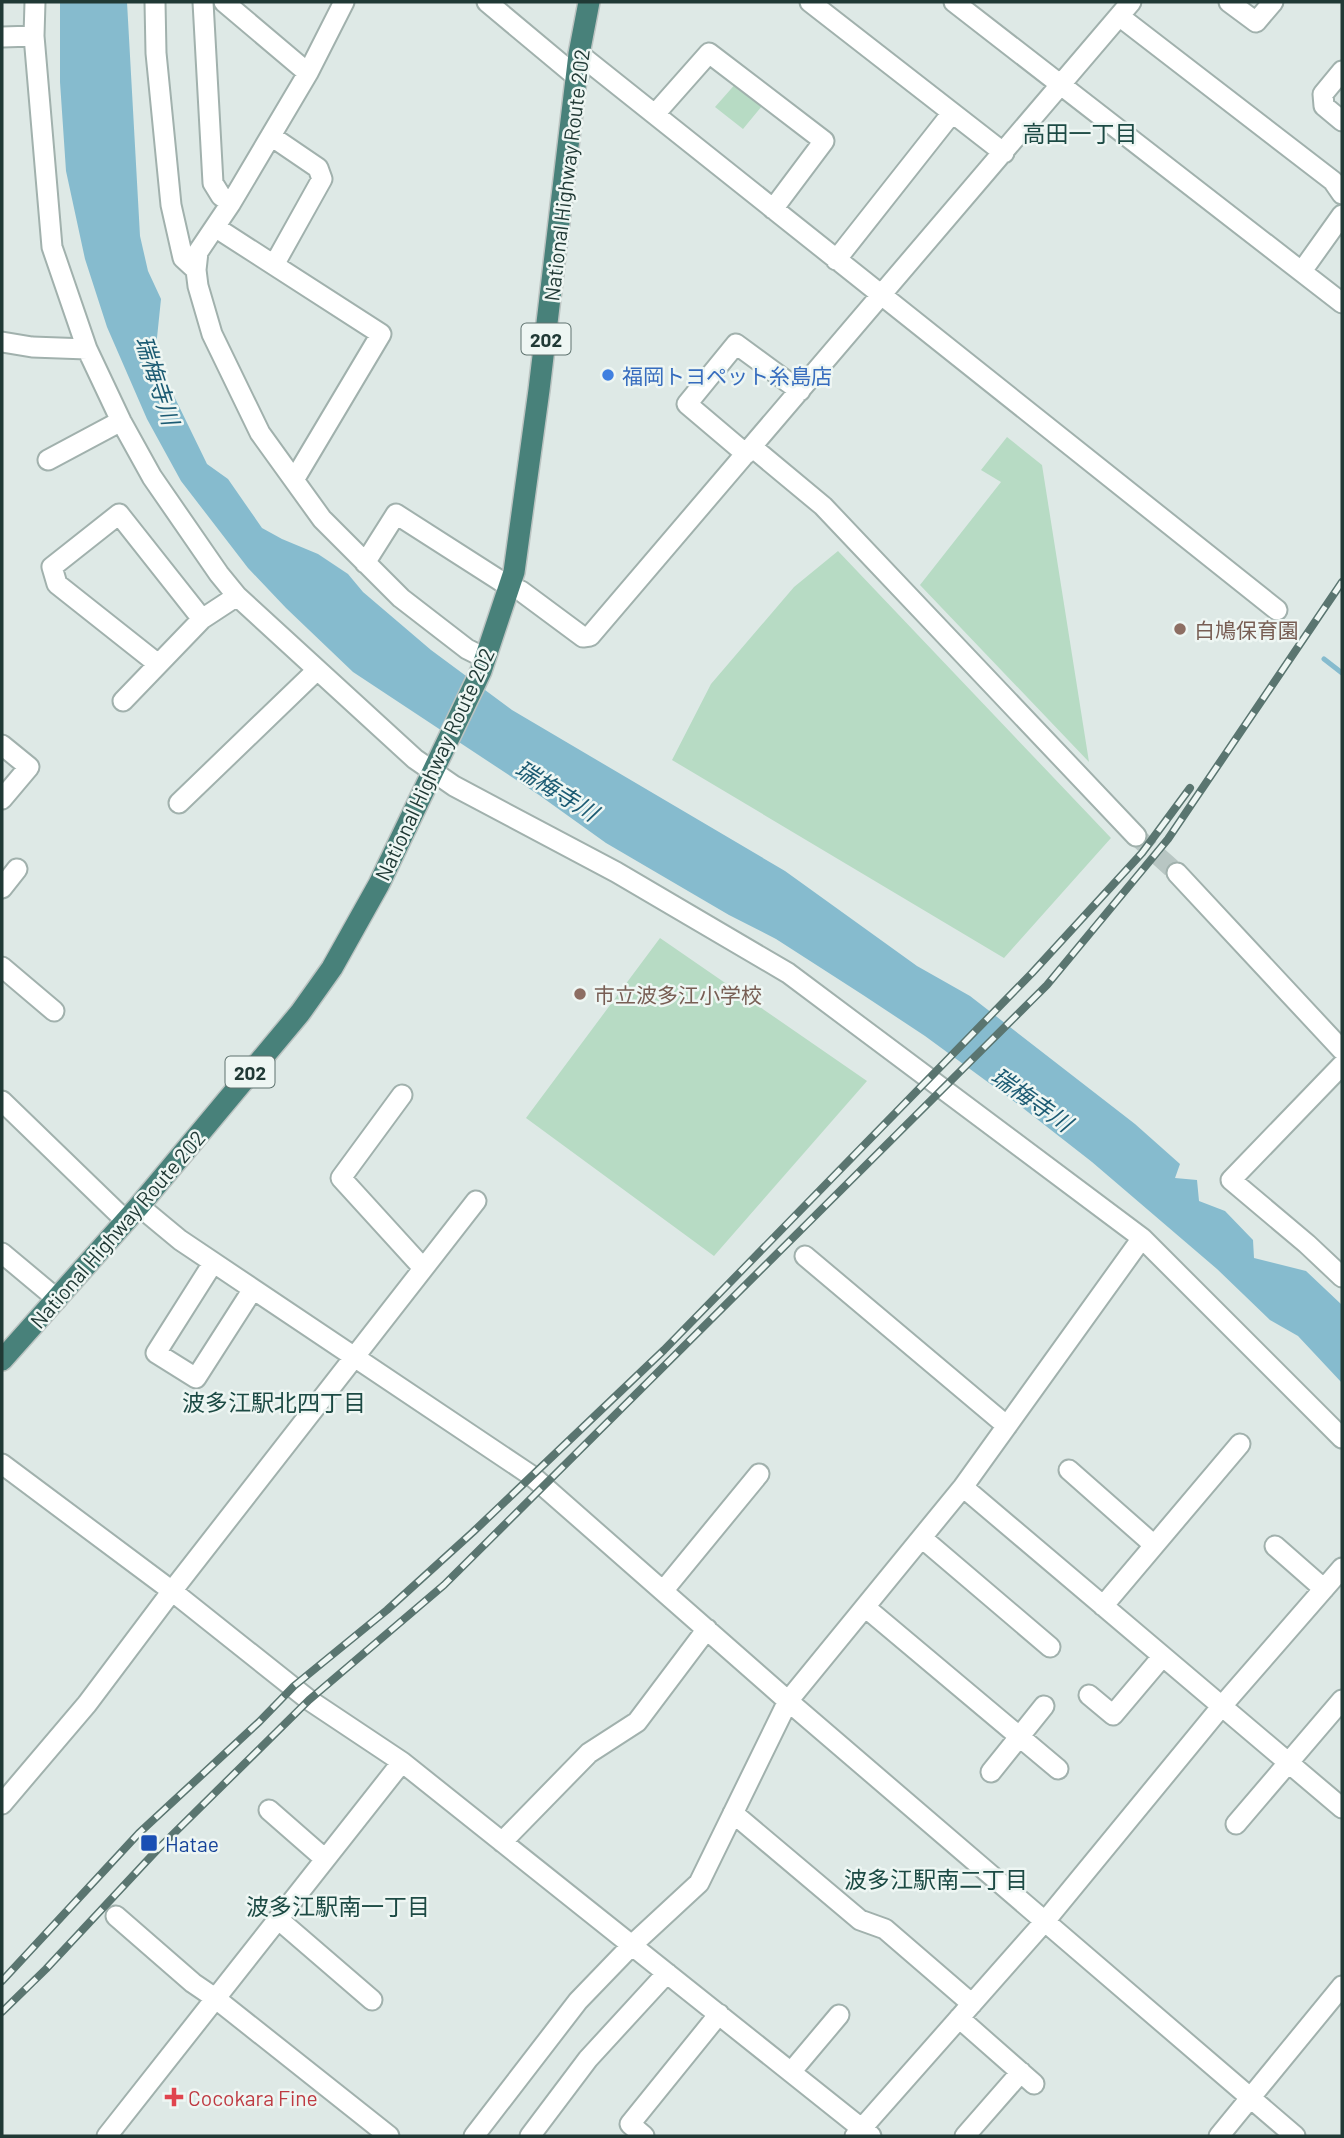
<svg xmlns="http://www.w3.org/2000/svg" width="1344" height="2138" viewBox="0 0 1344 2138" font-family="Barlow,'Noto Sans JP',sans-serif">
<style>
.green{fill:#b7dbc4}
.water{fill:#86bbce}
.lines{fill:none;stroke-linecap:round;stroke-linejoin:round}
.stream{stroke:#86bbce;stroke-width:5}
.minor-tunnel{stroke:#b8c6c3;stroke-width:19;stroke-dasharray:19 10;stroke-linecap:butt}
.minor-casing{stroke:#a1b1ad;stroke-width:23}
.trunk-casing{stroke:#bcc4c2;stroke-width:24}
.minor{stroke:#fff;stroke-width:19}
.trunk{stroke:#48817a;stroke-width:21}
.rail-casing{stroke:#5a7570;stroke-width:8}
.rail{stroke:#eef6f3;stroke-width:5;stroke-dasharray:16;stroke-linecap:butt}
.shop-dot{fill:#3f7fe0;stroke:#eef6f3;stroke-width:2.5}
.education-dot{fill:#8d6e63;stroke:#eef6f3;stroke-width:2.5}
.transit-dot{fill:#1a4fb4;stroke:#eef6f3;stroke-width:2.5}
.health-dot{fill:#e0444e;stroke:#eef6f3;stroke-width:2.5}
.labels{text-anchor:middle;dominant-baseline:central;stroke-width:5;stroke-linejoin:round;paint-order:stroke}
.shield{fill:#eef6f3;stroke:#5e726e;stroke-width:2}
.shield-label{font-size:19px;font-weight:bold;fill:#203935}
.street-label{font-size:21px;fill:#203935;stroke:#eef6f3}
.shop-label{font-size:21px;fill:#366cbe;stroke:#eef6f3;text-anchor:start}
.education-label{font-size:21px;fill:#785e54;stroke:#eef6f3;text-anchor:start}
.transit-label{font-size:21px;fill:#164399;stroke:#eef6f3;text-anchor:start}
.health-label{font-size:21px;fill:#be3a42;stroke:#eef6f3;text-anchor:start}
.neighbourhood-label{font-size:23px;fill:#1c4a44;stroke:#eef6f3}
.water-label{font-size:23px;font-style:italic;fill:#1c5b73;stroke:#eef6f3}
</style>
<rect width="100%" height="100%" fill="#dee9e6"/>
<!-- green -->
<path class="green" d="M738,81L766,101L743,129L715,107Z
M1007,437L1042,465L1089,762L920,585L1001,482L981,470Z
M838,551L1111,838L1004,958L672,760L711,684L794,587Z
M660,938L867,1081L714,1256L526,1118Z"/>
<!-- water -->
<path class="water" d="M60,2H127L140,236L148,271L161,299L155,357L207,464L228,479L262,528L282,539L318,554L348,574L363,592L431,650L512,710L785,871L917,966L970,996L1135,1124L1180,1164L1175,1178L1197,1180L1199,1201L1225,1211L1253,1240L1254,1258L1306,1271L1342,1305V1383L1298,1336L1270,1320L1217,1269L1092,1162L1019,1105L925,1036L863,995L776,939L729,915L606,843L539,795L353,672L286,608L248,568L181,481L147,419L107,327L85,259L66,171L60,82Z"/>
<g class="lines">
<!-- stream -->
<path class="stream" d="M1324,659L1342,673"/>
<!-- minor-tunnel -->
<path class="minor-tunnel" d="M1136,836L1177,873"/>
<defs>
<path id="minor" d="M35,2L34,36L52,247L87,349L121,421L152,477L219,574L237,596L415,759L454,786L616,872L788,973L1142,1238L1342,1438
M155,2L156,53L171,205L183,258L196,270
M203,2L213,183L221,196L231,203
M224,2L308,73
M344,2L308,73L231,203L198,252L196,270L198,286L212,334L260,433L322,519L401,598L467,649L485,658
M487,2L578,78
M810,2L1004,153
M954,2L1342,303
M1229,2L1256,22L1273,2
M1119,16L1333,181L1342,194
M2,37L34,36
M579,54L1277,610
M1342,71L1323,94L1324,106L1342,121
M655,114L709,53L824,141L773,209
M271,136L318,168L322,179L274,265
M215,227L381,334L294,480
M836,260L952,113
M1302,271L1342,215
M2,342L32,347L87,349
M752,447L823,506L1136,836
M746,454L687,404L736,344L800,391
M48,460L121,421
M365,563L396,514L510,587L521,591L583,637L590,636L1131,2
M158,664L57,584L52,567L119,514L202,619
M123,701L202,619L237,596
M2,745L29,767L2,799
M179,803L316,671
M1177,873L1342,1050
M2,888L17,869
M2,967L54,1011
M1342,1065L1231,1180L1307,1244L1342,1277
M402,1095L341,1178L423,1268
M2,1101L126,1221
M139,1206L180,1240L532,1476L788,1701L1295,2136
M2,1253L57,1299
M805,1256L1007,1426
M213,1263L156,1353L196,1378L253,1289
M2,1464L172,1591L309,1700L402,1762L871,2136
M1069,1470L1154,1545
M963,1487L1342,1808
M922,1538L1050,1647
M1275,1546L1324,1589
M663,1591L759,1474
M1103,1606L1240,1444
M865,1607L1058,1769
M1089,1695L1113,1715L1162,1657
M991,1772L1044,1706
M2,1804L87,1704L172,1591L476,1201
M269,1810L325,1859
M733,1813L860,1920L885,1929L972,2004
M1236,1824L1342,1700
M502,1842L589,1753L637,1722L707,1629
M116,1916L193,1983L215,1998L389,2136
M278,1919L372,2000
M959,2018L1034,2084
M791,2072L839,2015
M107,2136L402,1762
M474,2136L578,2001L632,1945L699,1883L788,1701L963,1487L1142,1238
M530,2136L588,2059L667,1973
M644,2136L630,2124L719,2014
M855,2136L1046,1920L1221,1707L1342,1568
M965,2136L1021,2072
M1219,2136L1342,1986"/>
<path id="trunk" d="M2,1360L139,1206L300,1013L332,968L379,884L481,671L514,572L539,390L579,54L589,2"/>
</defs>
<!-- minor casing -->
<use href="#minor" class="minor-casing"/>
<!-- trunk casing -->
<use href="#trunk" class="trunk-casing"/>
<!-- minor -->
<use href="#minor" class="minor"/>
<!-- trunk -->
<use href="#trunk" class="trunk"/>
<defs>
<path id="rail" d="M2,1981L139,1833L259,1722L294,1686L387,1610L473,1532L664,1350L1032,973L1142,853L1190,788
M2,2012L46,1969L157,1850L309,1700L444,1585L1047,985L1168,839L1342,582"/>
</defs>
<!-- rail casing -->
<use href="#rail" class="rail-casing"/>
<!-- rail -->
<use href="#rail" class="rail"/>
</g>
<!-- markers -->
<circle class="shop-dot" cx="608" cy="375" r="7"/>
<g class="education-dot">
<circle cx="1180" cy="629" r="7"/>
<circle cx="580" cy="994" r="7"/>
</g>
<rect class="transit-dot" x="140" y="1834" width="18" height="18" rx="3.5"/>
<path class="health-dot" d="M170.5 2086.5h7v7h7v7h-7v7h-7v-7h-7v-7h7z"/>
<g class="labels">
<!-- shield labels -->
<g class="shield">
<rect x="521.5" y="323.5" width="49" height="31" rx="5"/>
<rect x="225.5" y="1056.5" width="49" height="31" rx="5"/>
</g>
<g class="shield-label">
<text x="546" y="339">202</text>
<text x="250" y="1072">202</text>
</g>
<!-- street labels -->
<g class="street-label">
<text transform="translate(566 175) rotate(-83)">National Highway Route 202</text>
<text transform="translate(434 764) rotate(-65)">National Highway Route 202</text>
<text transform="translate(117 1229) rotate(-49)">National Highway Route 202</text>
</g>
<!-- shop labels -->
<g class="shop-label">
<text x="622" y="375">福岡トヨペット糸島店</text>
</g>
<!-- education labels -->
<g class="education-label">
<text x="1194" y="629">白鳩保育園</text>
<text x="594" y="994">市立波多江小学校</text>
</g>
<!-- transit labels -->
<g class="transit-label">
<text x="165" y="1843">Hatae</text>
</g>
<!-- health labels -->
<g class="health-label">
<text x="188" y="2097">Cocokara Fine</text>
</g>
<!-- neighbourhood labels -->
<g class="neighbourhood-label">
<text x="1080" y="133">高田一丁目</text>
<text x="274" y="1402">波多江駅北四丁目</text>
<text x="936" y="1879">波多江駅南二丁目</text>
<text x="338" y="1906">波多江駅南一丁目</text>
</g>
<!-- water labels -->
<g class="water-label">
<text transform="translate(158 380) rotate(72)">瑞梅寺川</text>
<text transform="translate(557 790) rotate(32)">瑞梅寺川</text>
<text transform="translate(1032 1099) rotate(35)">瑞梅寺川</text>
</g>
</g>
<!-- border -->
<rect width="1344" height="2138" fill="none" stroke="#203935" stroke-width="7"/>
</svg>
